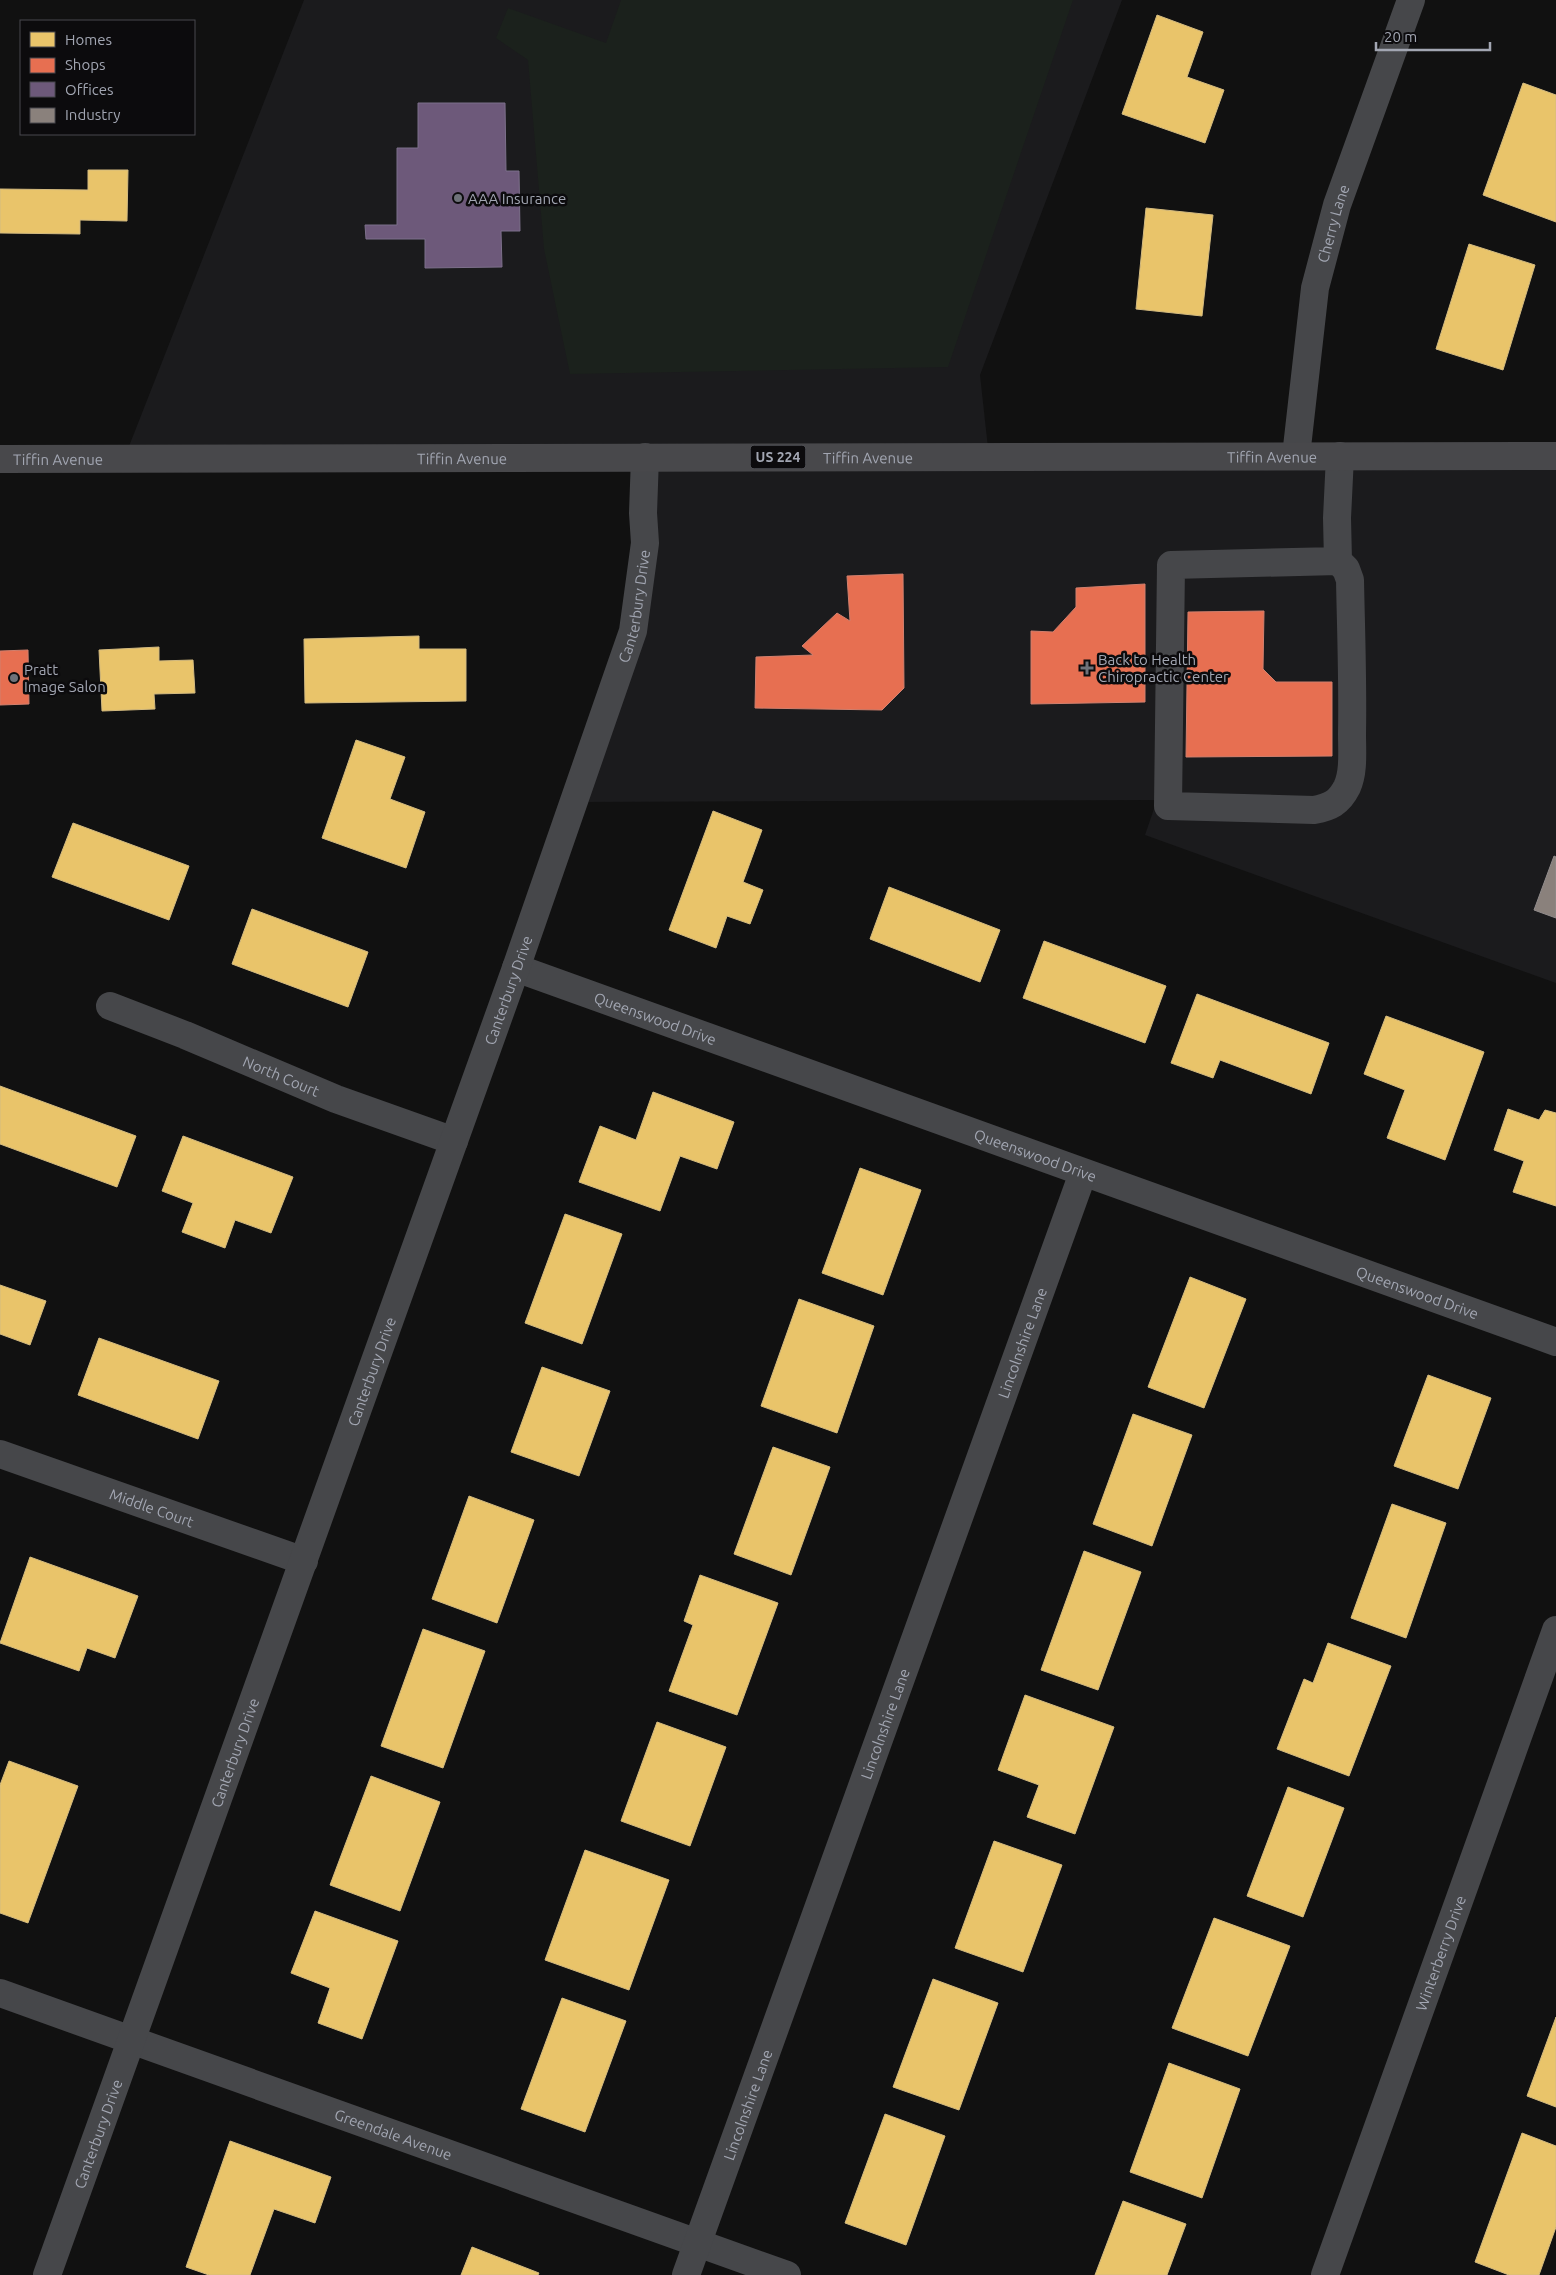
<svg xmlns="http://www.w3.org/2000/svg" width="1556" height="2275" viewBox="0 0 1556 2275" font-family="Ubuntu,sans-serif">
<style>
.built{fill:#1b1b1d}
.green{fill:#1b211c}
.homes{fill:#e9c46a;stroke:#d4bb80}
.shops{fill:#e76f51;stroke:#d2806e}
.offices{fill:#6d597a;stroke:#7d708b}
.industry{fill:#8a817c;stroke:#918c8c}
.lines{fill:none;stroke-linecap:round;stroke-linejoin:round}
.minor{stroke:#46474a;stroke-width:28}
.highway{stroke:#48484b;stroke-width:28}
.poi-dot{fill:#6f727a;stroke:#0c0b0d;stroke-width:2}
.labels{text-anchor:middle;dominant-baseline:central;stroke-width:5;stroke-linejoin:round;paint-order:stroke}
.shield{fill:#0c0b0d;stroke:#757880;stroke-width:1}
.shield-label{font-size:14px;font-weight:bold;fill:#a2a6b2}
.poi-label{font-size:15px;fill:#a2a6b2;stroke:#0c0b0d;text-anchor:start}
.street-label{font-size:15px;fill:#a2a6b2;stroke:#0c0b0d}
</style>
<rect width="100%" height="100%" fill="#111"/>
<!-- built -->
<path class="built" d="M304,0H1122L980,375L989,457L1556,456V983L1145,835L1157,800L574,802L633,631L645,457L124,459Z"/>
<!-- green -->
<path class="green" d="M621,0H1073L948,367L570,374L544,249L528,60L496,38L508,8L606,43Z"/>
<!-- homes -->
<path class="homes" d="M1157,15L1203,32L1187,77L1224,90L1205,143L1122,114Z
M1523,83L1556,95V222L1483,195Z
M88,170H128L127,221L80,220V234L0,233V189L88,190Z
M1146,208L1213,215L1202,316L1136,309Z
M1469,244L1535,265L1503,370L1436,349Z
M419,636V649H466V701L305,703L304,639Z
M159,647V661L193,660L195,693L154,694L155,709L102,711L99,650Z
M356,740L405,757L390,799L425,812L406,868L322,838Z
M713,811L762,830L743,882L763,890L750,924L727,916L716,948L669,930Z
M73,823L189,866L169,920L52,877Z
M889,887L1000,930L980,982L870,939Z
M252,909L368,952L348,1007L232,964Z
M1044,941L1166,986L1145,1043L1023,998Z
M1197,994L1329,1043L1311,1094L1220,1060L1213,1078L1171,1063Z
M1386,1016L1484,1052L1445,1160L1387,1138L1405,1090L1364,1074Z
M0,1086L136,1136L117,1187L0,1144Z
M653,1092L734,1122L717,1169L680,1156L660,1211L579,1182L600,1126L636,1140Z
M1508,1109L1539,1120L1545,1110L1556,1113V1206L1513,1192L1524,1161L1494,1150Z
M183,1136L293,1177L271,1233L235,1220L225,1248L182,1232L193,1203L162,1191Z
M860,1168L921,1190L883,1295L822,1273Z
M565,1214L622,1234L582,1344L525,1323Z
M1190,1277L1246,1299L1204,1408L1148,1387Z
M0,1285L46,1301L30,1345L0,1334Z
M799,1299L874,1326L837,1433L761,1406Z
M99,1338L219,1381L198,1439L78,1395Z
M542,1367L610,1391L579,1476L511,1452Z
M1428,1375L1491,1398L1458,1489L1394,1466Z
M1133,1414L1192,1435L1152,1546L1093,1524Z
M773,1447L830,1467L791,1575L734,1554Z
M469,1496L534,1520L497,1623L432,1599Z
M1392,1504L1446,1523L1406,1638L1351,1618Z
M1084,1551L1141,1572L1098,1690L1041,1670Z
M30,1557L138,1596L115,1658L87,1648L79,1671L0,1643Z
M700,1575L778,1603L737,1715L669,1691L693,1625L684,1621Z
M423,1629L485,1651L443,1768L381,1746Z
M1328,1643L1391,1666L1349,1776L1277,1749L1304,1679L1313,1683Z
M1025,1695L1114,1727L1075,1834L1027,1817L1039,1785L998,1770Z
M657,1722L726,1747L690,1846L621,1821Z
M9,1761L78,1786L28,1923L0,1913V1785Z
M371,1776L440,1802L400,1911L330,1885Z
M1288,1787L1344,1808L1303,1917L1247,1896Z
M994,1841L1062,1865L1023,1972L955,1948Z
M585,1850L669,1880L629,1990L545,1960Z
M315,1911L398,1941L362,2039L318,2023L330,1988L291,1973Z
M1214,1918L1290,1946L1248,2056L1172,2028Z
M933,1979L998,2003L959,2110L893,2087Z
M562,1998L626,2021L585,2132L521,2109Z
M1556,2017V2107L1527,2096Z
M1169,2063L1240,2089L1202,2198L1130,2172Z
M885,2114L945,2136L906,2245L845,2223Z
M1522,2133L1556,2146V2227L1539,2275H1509L1475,2262Z
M230,2141L331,2177L315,2223L274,2209L250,2275H209L186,2267Z
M1123,2201L1186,2224L1167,2275H1095Z
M472,2247L539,2273L538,2275H461Z"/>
<!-- shops -->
<path class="shops" d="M903,574L904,688L882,710L755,708L756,657L813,655L802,646L837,613L850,621L847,576Z
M1145,584V702L1031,704V631L1053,632L1076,607V588Z
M1264,611L1263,669L1276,682H1332V756L1186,757L1188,612Z
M28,650L29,704L0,705V651Z"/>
<!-- offices -->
<path class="offices" d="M418,103H505L506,171H519L520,231H501L502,267L425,268V239H366L365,225H397V148H418Z"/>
<!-- industry -->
<path class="industry" d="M1554,856L1556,857V918L1534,910Z"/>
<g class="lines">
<!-- minor -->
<g class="minor">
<path id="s1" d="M1296,456L1315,288L1337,205L1411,0"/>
<path d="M1338,561L1346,569L1350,580C1351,631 1353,683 1352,734C1352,751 1354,772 1347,787C1339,803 1330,807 1314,810L1168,806L1171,565L1338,561L1337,518L1340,456"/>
<path id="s2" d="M516,968L1556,1342"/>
<path id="s3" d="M110,1006L185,1035L336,1099L454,1141"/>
<path id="s4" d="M0,1454L304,1561"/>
<path id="s5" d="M0,1993L787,2275"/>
<path id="s6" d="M47,2275L516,968L633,631L645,543L643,513L645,457"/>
<path id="s7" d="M686,2275L1083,1173"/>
<path id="s8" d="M1325,2275L1556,1630"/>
</g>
<!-- highway -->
<path class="highway" id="s9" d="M0,459L1556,456"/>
</g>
<!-- markers -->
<g class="poi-dot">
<circle cx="458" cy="198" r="5"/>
<path d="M1084.5 660.5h5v5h5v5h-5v5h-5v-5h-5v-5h5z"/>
<circle cx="14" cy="678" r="5"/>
</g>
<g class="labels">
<!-- shield labels -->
<rect class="shield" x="750.5" y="445.5" width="55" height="23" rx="4"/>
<g class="shield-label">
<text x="778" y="457">US 224</text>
</g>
<!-- poi labels -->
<g class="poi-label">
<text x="468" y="198">AAA Insurance</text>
<text x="1098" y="659">Back to Health<tspan x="1098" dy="17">Chiropractic Center</tspan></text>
<text x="24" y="669">Pratt<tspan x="24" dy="17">Image Salon</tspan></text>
</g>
<!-- street labels -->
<g class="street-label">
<text stroke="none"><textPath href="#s1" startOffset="236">Cherry Lane</textPath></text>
<text stroke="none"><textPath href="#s9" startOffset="1272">Tiffin Avenue</textPath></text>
<text stroke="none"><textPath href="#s9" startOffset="868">Tiffin Avenue</textPath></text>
<text stroke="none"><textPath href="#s9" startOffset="58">Tiffin Avenue</textPath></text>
<text stroke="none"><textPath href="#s9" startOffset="462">Tiffin Avenue</textPath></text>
<text stroke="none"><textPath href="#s6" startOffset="1770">Canterbury Drive</textPath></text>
<text stroke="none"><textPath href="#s6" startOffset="1365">Canterbury Drive</textPath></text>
<text stroke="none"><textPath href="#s2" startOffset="148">Queenswood Drive</textPath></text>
<text stroke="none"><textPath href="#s3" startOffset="185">North Court</textPath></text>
<text stroke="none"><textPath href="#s2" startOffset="552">Queenswood Drive</textPath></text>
<text stroke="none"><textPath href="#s2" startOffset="958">Queenswood Drive</textPath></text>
<text stroke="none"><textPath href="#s7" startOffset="991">Lincolnshire Lane</textPath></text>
<text stroke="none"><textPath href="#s6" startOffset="960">Canterbury Drive</textPath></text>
<text stroke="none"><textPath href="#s4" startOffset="161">Middle Court</textPath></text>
<text stroke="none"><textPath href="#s7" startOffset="586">Lincolnshire Lane</textPath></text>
<text stroke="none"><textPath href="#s6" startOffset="555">Canterbury Drive</textPath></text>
<text stroke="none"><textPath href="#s8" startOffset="342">Winterberry Drive</textPath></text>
<text stroke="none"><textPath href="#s7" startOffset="181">Lincolnshire Lane</textPath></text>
<text stroke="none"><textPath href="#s6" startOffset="150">Canterbury Drive</textPath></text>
<text stroke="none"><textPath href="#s5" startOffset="418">Greendale Avenue</textPath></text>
</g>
</g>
<!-- legend -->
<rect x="20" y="20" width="175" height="115" fill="#0c0b0d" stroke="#48494f"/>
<rect x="30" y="32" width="25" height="15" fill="#e9c46a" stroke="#48494f"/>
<text x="65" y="45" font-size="15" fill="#a2a6b2">Homes</text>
<rect x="30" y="58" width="25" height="15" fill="#e76f51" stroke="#48494f"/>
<text x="65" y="70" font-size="15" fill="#a2a6b2">Shops</text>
<rect x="30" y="82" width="25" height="15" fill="#6d597a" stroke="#48494f"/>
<text x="65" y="95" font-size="15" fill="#a2a6b2">Offices</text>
<rect x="30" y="108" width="25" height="15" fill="#8a817c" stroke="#48494f"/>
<text x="65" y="120" font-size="15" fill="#a2a6b2">Industry</text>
<!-- scale -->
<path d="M1376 42v8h114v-8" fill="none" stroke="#a2a6b2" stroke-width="2.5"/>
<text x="1384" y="42" font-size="15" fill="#a2a6b2" stroke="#0c0b0d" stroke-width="4" paint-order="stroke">20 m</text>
</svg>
